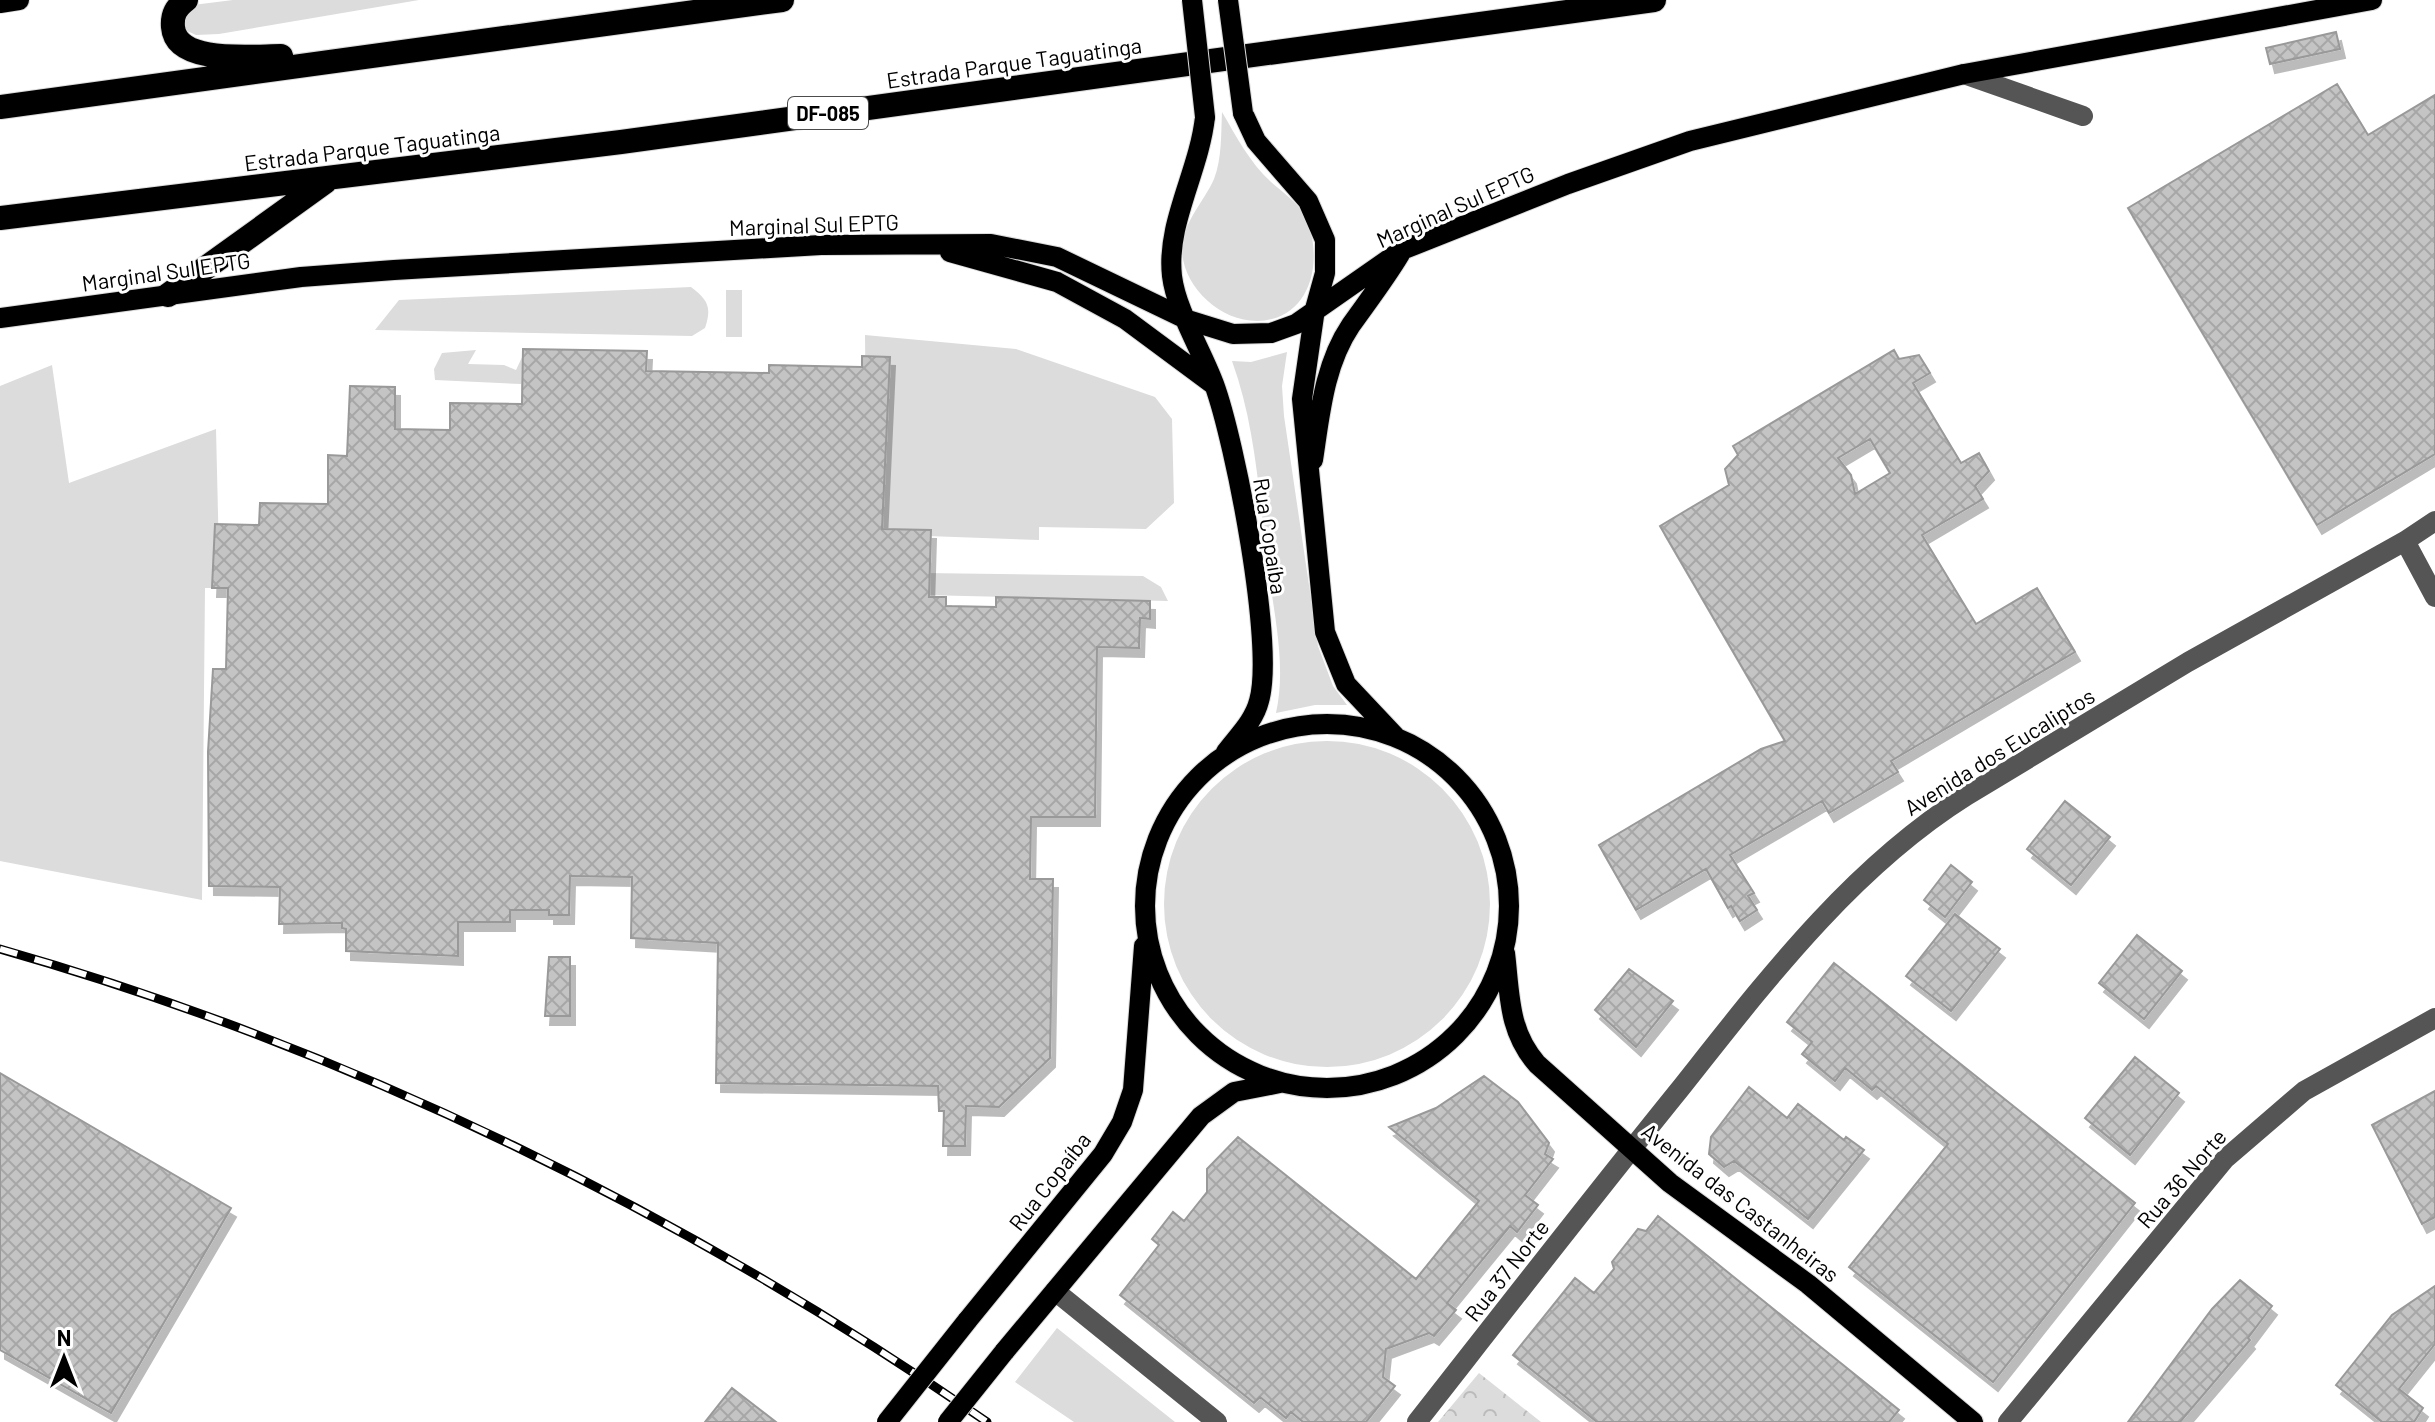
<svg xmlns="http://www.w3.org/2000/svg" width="2435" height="1422" viewBox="0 0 2435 1422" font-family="Barlow,sans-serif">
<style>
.green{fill:#dcdcdc}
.park{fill:url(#park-crowns)}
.building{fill:url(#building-cross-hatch);stroke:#999;stroke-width:2;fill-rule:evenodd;filter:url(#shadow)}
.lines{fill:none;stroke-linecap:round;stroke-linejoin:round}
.major-casing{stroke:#dbdbdb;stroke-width:22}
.highway-casing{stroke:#dbdbdb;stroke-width:26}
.minor{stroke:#555;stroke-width:20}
.major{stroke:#000;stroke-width:20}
.highway{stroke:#000;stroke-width:24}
.rail-casing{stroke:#000;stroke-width:9}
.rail{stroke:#fff;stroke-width:6;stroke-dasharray:18;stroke-linecap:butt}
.major-bridge-casing{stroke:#dbdbdb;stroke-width:22;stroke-linecap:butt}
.major-bridge{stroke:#000;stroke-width:20}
.labels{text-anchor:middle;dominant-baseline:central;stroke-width:6;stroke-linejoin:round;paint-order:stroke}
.shield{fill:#fff;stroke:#4c4c4c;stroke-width:2}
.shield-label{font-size:20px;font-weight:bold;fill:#000}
.street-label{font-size:22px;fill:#000;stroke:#fff}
</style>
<defs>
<pattern id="park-crowns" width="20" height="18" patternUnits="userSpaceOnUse" patternTransform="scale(2)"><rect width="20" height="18" fill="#dcdcdc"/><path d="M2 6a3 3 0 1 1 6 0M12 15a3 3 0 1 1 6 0" fill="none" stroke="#bbb"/></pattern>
<pattern id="building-cross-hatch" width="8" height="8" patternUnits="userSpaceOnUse" patternTransform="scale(2)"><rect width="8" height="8" fill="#c4c4c4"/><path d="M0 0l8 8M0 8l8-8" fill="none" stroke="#a7a7a7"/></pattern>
<filter id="shadow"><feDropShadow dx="5" dy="9" stdDeviation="0" flood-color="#0004"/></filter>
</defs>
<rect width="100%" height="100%" fill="#fff"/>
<!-- green -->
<path class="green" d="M233,0H419L219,34L196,35L185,30L184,12L193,5Z
M1222,112C1236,136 1250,163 1271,182C1283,193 1297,201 1305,217C1322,251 1316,307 1272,319C1230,330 1184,292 1182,251C1181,224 1204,202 1214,179C1222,159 1221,133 1222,112Z
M691,287C708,300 712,307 705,328L692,336L375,330L399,300Z
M726,290H742V337H726Z
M865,335L1016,349L1155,397L1172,419L1174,503L1146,529L1039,527V540L927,536L867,547Z
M476,350L468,364L504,365L516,370L523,355L576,351L521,406V384L435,380L434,369L442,353Z
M1287,352L1282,386L1284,416L1318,646L1333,686L1347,705H1315L1276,713C1287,664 1273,610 1267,560C1259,493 1255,424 1232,361L1251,362Z
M52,365L69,483L216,429L219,556L237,588H205L202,900L0,861V386Z
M923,573L1143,576L1161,587L1168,601L924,595Z
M1164 904a163 163 0 1 1 326 0a163 163 0 1 1-326 0Z
M1057,1328L1175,1422H1074L1015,1382Z"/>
<!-- park -->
<path class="park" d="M1479,1373L1541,1422H1438Z"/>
<!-- building -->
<path class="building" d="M2336,32L2340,49L2270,64L2266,48Z
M2337,84L2368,135L2435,95V454L2317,525L2128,208Z
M523,349L647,351L646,371L769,373V365L862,367V356L890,357L882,529L931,530L929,597H946V606L996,607V597L1150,601V619L1140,618L1139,648L1097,647L1095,817H1031L1030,879H1053L1050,1058L999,1107L966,1106L965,1146H943L944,1111H939L938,1086L716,1083L718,943L631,938L632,877L570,876L569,915H549V910H510V922H458V956L346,951V929L342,928V923L279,924L280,887L209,886L208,752L213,669H226L228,588H212L215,524L259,525L260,503L328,504V455L347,456L350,386L395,387V429L450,430V403L522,404Z
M1894,350L1899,359L1919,355L1930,373L1913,383L1961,463L1979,453L1989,471L1975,486L1983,499L1922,535L1976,624L2037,588L2075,652L1891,761L1898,772L1829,813L1822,801L1730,855L1754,893L1748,896L1757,910L1740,921L1731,906L1728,908L1706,869L1636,910L1599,845L1761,749L1785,741L1660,526L1729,485L1725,469L1738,455L1733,446ZM1870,439L1890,473L1855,494L1851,475L1838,458Z
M2065,801L2110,837L2071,885L2027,849Z
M1951,865L1972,882L1945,917L1924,900Z
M1955,914L2000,949L1951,1011L1906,976Z
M2137,935L2182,971L2144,1019L2099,983Z
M549,957H570V1016H545Z
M1834,963L2135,1203L1993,1382L1849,1267L1948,1144L1876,1086L1872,1090L1845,1068L1835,1081L1802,1054L1812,1042L1787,1022Z
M1629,969L1673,1001L1636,1047L1595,1010Z
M2135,1057L2179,1093L2130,1155L2085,1118Z
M0,1073L231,1208L111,1413L0,1350Z
M1484,1076L1518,1102L1549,1143L1545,1154L1553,1159L1525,1195L1538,1205L1517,1232L1510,1226L1447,1303L1456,1310L1434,1336L1429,1333L1386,1349L1383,1377L1395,1386L1366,1422H1303L1291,1412L1286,1418L1260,1397L1254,1403L1120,1295L1159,1245L1152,1239L1173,1212L1184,1221L1207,1192V1169L1238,1137L1416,1279L1479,1201L1389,1127L1436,1108Z
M1749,1087L1787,1118L1798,1104L1844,1140L1846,1137L1864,1150L1808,1219L1734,1161L1724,1167L1709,1154L1711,1137Z
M2435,1091V1217L2422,1224L2372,1125Z
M1658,1216L1899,1410L1889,1422H1597L1513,1355L1575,1278L1594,1293L1614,1269L1612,1262L1638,1229L1646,1231Z
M2240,1280L2272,1306L2248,1338L2250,1340L2180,1422H2128L2212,1309Z
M2435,1286V1344L2399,1389L2423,1408L2414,1422H2382L2336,1385L2392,1315Z
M732,1388L776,1422H705Z"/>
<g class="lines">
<defs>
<path id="major" d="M0,3L19,0
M1243,113L1256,141L1308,201L1325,240V273L1315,309L1302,399L1325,632L1346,684L1395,736
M1205,117C1199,172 1166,223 1172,276C1176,310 1202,351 1214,384C1235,441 1275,646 1259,701C1254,721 1238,736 1226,752
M950,252L1057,282L1125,319L1214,385
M0,318L301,277L394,270L821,245L991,244L1057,257L1188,320L1233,334L1271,333L1296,324L1402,250L1568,184L1690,141L1964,74L2372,0
M1313,460C1320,414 1324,365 1351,325C1368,301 1385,279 1400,254
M1145 906a182 182 0 1 1 364 0a182 182 0 1 1-364 0Z
M1505,953C1510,995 1508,1031 1537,1064L1670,1183L1808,1284L1973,1422
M967,1321L1103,1154L1122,1122L1133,1090L1144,946
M1004,1352L1201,1116L1234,1092L1280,1083"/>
<path id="highway" d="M186,0C176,8 172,14 173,27C176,65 253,56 281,56
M0,107L782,0
M0,218L621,142L1654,0
M168,295L325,182"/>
</defs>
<!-- major casing -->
<use href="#major" class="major-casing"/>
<!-- highway casing -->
<use href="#highway" class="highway-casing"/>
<!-- minor -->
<path class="minor" d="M1964,74L2083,116
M2405,541L2435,597
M1055,1291L1217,1422
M1417,1422C1504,1311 1591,1199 1680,1089C1764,983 1850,869 1966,796L2188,662L2405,541L2435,521
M2008,1422L2225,1159L2304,1091L2435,1018"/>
<!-- major -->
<use href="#major" class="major"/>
<!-- highway -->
<use href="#highway" class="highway"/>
<defs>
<path id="rail" d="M0,949C352,1049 687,1215 987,1422"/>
</defs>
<!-- rail casing -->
<use href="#rail" class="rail-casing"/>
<!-- rail -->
<use href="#rail" class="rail"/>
<defs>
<path id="major-bridge" d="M1192,0L1205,117
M1228,0L1243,113
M887,1422L967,1321
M948,1422L1004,1352"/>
</defs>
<!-- major-bridge casing -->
<use href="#major-bridge" class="major-bridge-casing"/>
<!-- major-bridge -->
<use href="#major-bridge" class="major-bridge"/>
</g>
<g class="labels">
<!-- shield labels -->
<rect class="shield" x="788" y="97" width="80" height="32" rx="6"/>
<g class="shield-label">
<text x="828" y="113">DF-085</text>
</g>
<!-- street labels -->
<g class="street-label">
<text transform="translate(1014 62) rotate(-8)">Estrada Parque Taguatinga</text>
<text transform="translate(372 147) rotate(-7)">Estrada Parque Taguatinga</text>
<text transform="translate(1455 206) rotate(-24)">Marginal Sul EPTG</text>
<text transform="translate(814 224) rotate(-2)">Marginal Sul EPTG</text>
<text transform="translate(166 271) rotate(-8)">Marginal Sul EPTG</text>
<text transform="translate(1271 536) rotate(81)">Rua Copaíba</text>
<text transform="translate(1999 751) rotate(-32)">Avenida dos Eucaliptos</text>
<text transform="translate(2181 1178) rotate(-49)">Rua 36 Norte</text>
<text transform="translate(1049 1181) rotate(-52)">Rua Copaíba</text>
<text transform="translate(1741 1202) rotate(38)">Avenida das Castanheiras</text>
<text transform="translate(1506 1270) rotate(-52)">Rua 37 Norte</text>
</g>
</g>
<!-- north arrow -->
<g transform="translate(64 1358)" stroke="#ffffff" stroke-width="6" paint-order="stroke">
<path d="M0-6L14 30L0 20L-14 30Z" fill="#000000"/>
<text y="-12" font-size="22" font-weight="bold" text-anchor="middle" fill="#000000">N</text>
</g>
</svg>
